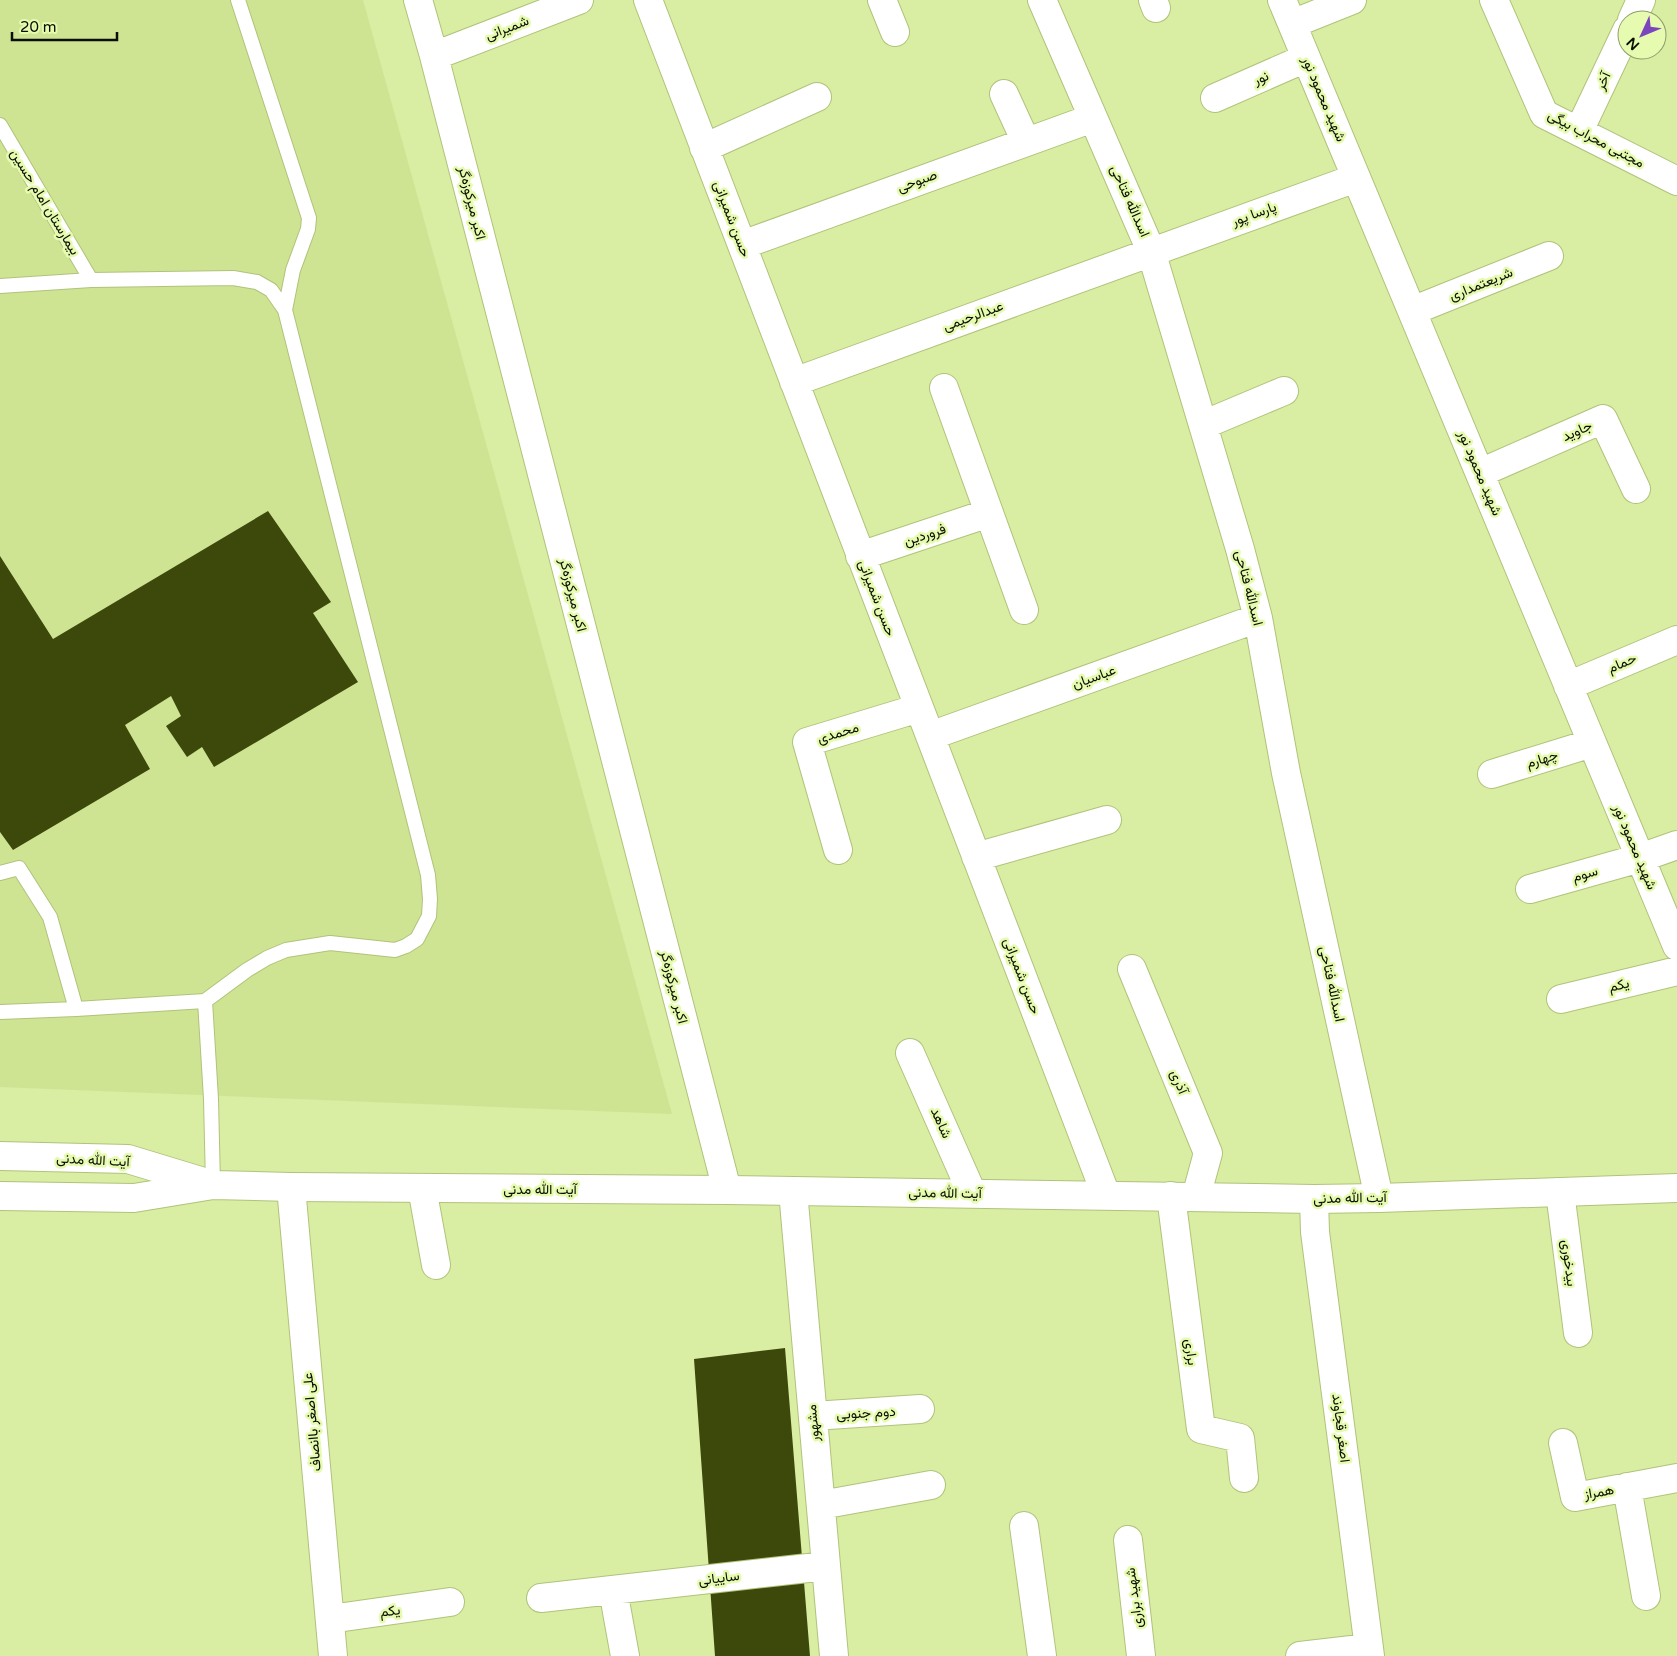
<svg xmlns="http://www.w3.org/2000/svg" width="1677" height="1656" viewBox="0 0 1677 1656" font-family="'Varela Round',Vazirmatn,sans-serif">
<style>
.built{fill:#cee493}
.building{fill:#3d490b}
.lines{fill:none;stroke-linecap:round;stroke-linejoin:round}
.service-casing{stroke:#b0c37b;stroke-width:16}
.minor-casing{stroke:#b0c37b;stroke-width:30}
.secondary-casing{stroke:#b0c37b;stroke-width:30}
.service{stroke:#fff;stroke-width:14}
.minor{stroke:#fff;stroke-width:28}
.secondary{stroke:#fff;stroke-width:28}
.labels{text-anchor:middle;dominant-baseline:central;stroke-width:5;stroke-linejoin:round;paint-order:stroke}
.street-label{font-size:14px;fill:#0a0f00;stroke:#e6fbb0}
</style>
<rect width="100%" height="100%" fill="#d9eda3"/>
<!-- built -->
<path class="built" d="M0,0H363L672,1114L0,1087Z"/>
<!-- building -->
<path class="building" d="M268,511L331,602L313,613L358,682L214,767L202,747L187,757L166,726L181,716L171,696L125,725L150,769L13,850L0,832V556L53,639Z
M785,1348L810,1656H715L694,1359Z"/>
<g class="lines">
<defs>
<path id="service" d="M238,0L309,218L308,229L293,270L285,310
M0,125L91,280
M0,286L91,280L233,278L257,282L271,290L285,310L428,875L430,899L429,916L417,939L406,946L395,950L330,943L286,950L267,958L247,970L205,1001L76,1009L0,1012
M0,873L19,868L50,917L76,1009
M205,1001L211,1099L213,1185"/>
<path id="minor" d="M418,0L434,56L727,1190
M648,0L1106,1195
M882,0L895,32
M1042,0L1151,251L1240,549L1258,618L1286,773L1379,1198
M1153,0L1156,8
M1282,0L1677,946
M1494,0L1544,114L1677,181
M1632,20L1641,0
M1292,24L1352,0
M434,56L579,0
M1004,94L1026,142
M1215,98L1306,58
M1579,131L1627,30
M704,148L817,97
M742,245L1093,118
M1412,311L1549,256
M794,382L1356,178
M944,388L1024,610
M1203,425L1284,391
M1480,473L1603,419L1636,489
M860,556L989,513
M1568,686L1677,640
M930,736L1258,618
M1492,774L1592,743
M838,850L807,742L919,708
M976,857L1107,820
M1530,889L1640,858L1677,845
M1132,969L1208,1153L1196,1197
M1561,999L1677,971
M910,1053L972,1193
M291,1187L333,1656
M422,1188L436,1265
M793,1191L834,1656
M1560,1192L1578,1333
M1171,1196L1201,1429L1240,1438L1244,1478
M1314,1199L1315,1232L1370,1656
M813,1416L920,1409
M1563,1443L1575,1497L1677,1478
M1627,1487L1646,1596
M821,1505L931,1485
M1024,1526L1042,1656
M1128,1540L1141,1656
M613,1590L625,1656
M541,1598L826,1566
M330,1619L450,1602
M1300,1656L1369,1648"/>
<path id="secondary" d="M0,1156L128,1159L207,1183
M0,1196L134,1198L213,1185L291,1187L727,1190L1314,1199L1379,1198L1677,1188"/>
</defs>
<!-- service casing -->
<use href="#service" class="service-casing"/>
<!-- minor casing -->
<use href="#minor" class="minor-casing"/>
<!-- secondary casing -->
<use href="#secondary" class="secondary-casing"/>
<!-- service -->
<use href="#service" class="service"/>
<!-- minor -->
<use href="#minor" class="minor"/>
<!-- secondary -->
<use href="#secondary" class="secondary"/>
</g>
<g class="labels">
<!-- street labels -->
<g class="street-label">
<text transform="translate(507 28) rotate(-21)">شمیرانی</text>
<text transform="translate(1261 78) rotate(-23)">نور</text>
<text transform="translate(1603 81) rotate(-65)">آخر</text>
<text transform="translate(1324 99) rotate(67)">شهید محمود نور</text>
<text transform="translate(1596 139) rotate(28)">مجتبی محراب بیگی</text>
<text transform="translate(917 181) rotate(-20)">صبوحی</text>
<text transform="translate(1130 201) rotate(66)">اسدالله فتاحی</text>
<text transform="translate(45 202) rotate(59)">بیمارستان امام حسین</text>
<text transform="translate(472 203) rotate(76)">اکبر میرکوزه‌گر</text>
<text transform="translate(1254 214) rotate(-20)">پارسا پور</text>
<text transform="translate(732 219) rotate(69)">حسن شمیرانی</text>
<text transform="translate(1481 284) rotate(-22)">شریعتمداری</text>
<text transform="translate(973 316) rotate(-20)">عبدالرحیمی</text>
<text transform="translate(1577 431) rotate(-24)">جاوید</text>
<text transform="translate(1480 473) rotate(67)">شهید محمود نور</text>
<text transform="translate(925 535) rotate(-18)">فروردین</text>
<text transform="translate(1249 588) rotate(76)">اسدالله فتاحی</text>
<text transform="translate(573 595) rotate(76)">اکبر میرکوزه‌گر</text>
<text transform="translate(877 598) rotate(69)">حسن شمیرانی</text>
<text transform="translate(1622 663) rotate(-23)">حمام</text>
<text transform="translate(1094 677) rotate(-20)">عباسیان</text>
<text transform="translate(838 733) rotate(-17)">محمدی</text>
<text transform="translate(1542 759) rotate(-17)">چهارم</text>
<text transform="translate(1635 847) rotate(67)">شهید محمود نور</text>
<text transform="translate(1585 874) rotate(-16)">سوم</text>
<text transform="translate(1022 976) rotate(69)">حسن شمیرانی</text>
<text transform="translate(1332 984) rotate(78)">اسدالله فتاحی</text>
<text transform="translate(1619 985) rotate(-13)">یکم</text>
<text transform="translate(674 987) rotate(76)">اکبر میرکوزه‌گر</text>
<text transform="translate(1179 1082) rotate(68)">آذری</text>
<text transform="translate(941 1123) rotate(66)">شاهد</text>
<text transform="translate(93 1160) rotate(3)">آیت الله مدنی</text>
<text x="540" y="1189">آیت الله مدنی</text>
<text transform="translate(945 1193) rotate(1)">آیت الله مدنی</text>
<text transform="translate(1350 1198) rotate(-1)">آیت الله مدنی</text>
<text transform="translate(1569 1263) rotate(83)">بیدخوری</text>
<text transform="translate(1191 1352) rotate(82)">براری</text>
<text transform="translate(866 1413) rotate(-3)">دوم جنوبی</text>
<text transform="translate(312 1422) rotate(-95)">علی اصغر باانصاف</text>
<text transform="translate(813 1423) rotate(-95)">مشهور</text>
<text transform="translate(1341 1428) rotate(83)">اصغر قجاوند</text>
<text transform="translate(1599 1492) rotate(-10)">همراز</text>
<text transform="translate(719 1578) rotate(-7)">ساییانی</text>
<text transform="translate(1134 1598) rotate(-97)">شهید براری</text>
<text transform="translate(390 1611) rotate(-8)">یکم</text>
</g>
</g>
<!-- north arrow -->
<g transform="translate(1642 35) rotate(226)"><circle r="24" fill="#e6fbb0" stroke="#8e9d6a"/>
<path d="M0-4L9 19L0 12L-9 19Z" fill="#7b46bd"/>
<text y="-8" font-size="14" font-weight="bold" text-anchor="middle" fill="#0a0f00">N</text>
</g>
<!-- scale -->
<path d="M12 32v8h105v-8" fill="none" stroke="#0a0f00" stroke-width="2.5"/>
<text x="20" y="32" font-size="15" fill="#0a0f00" stroke="#e6fbb0" stroke-width="4" paint-order="stroke">20 m</text>
</svg>
